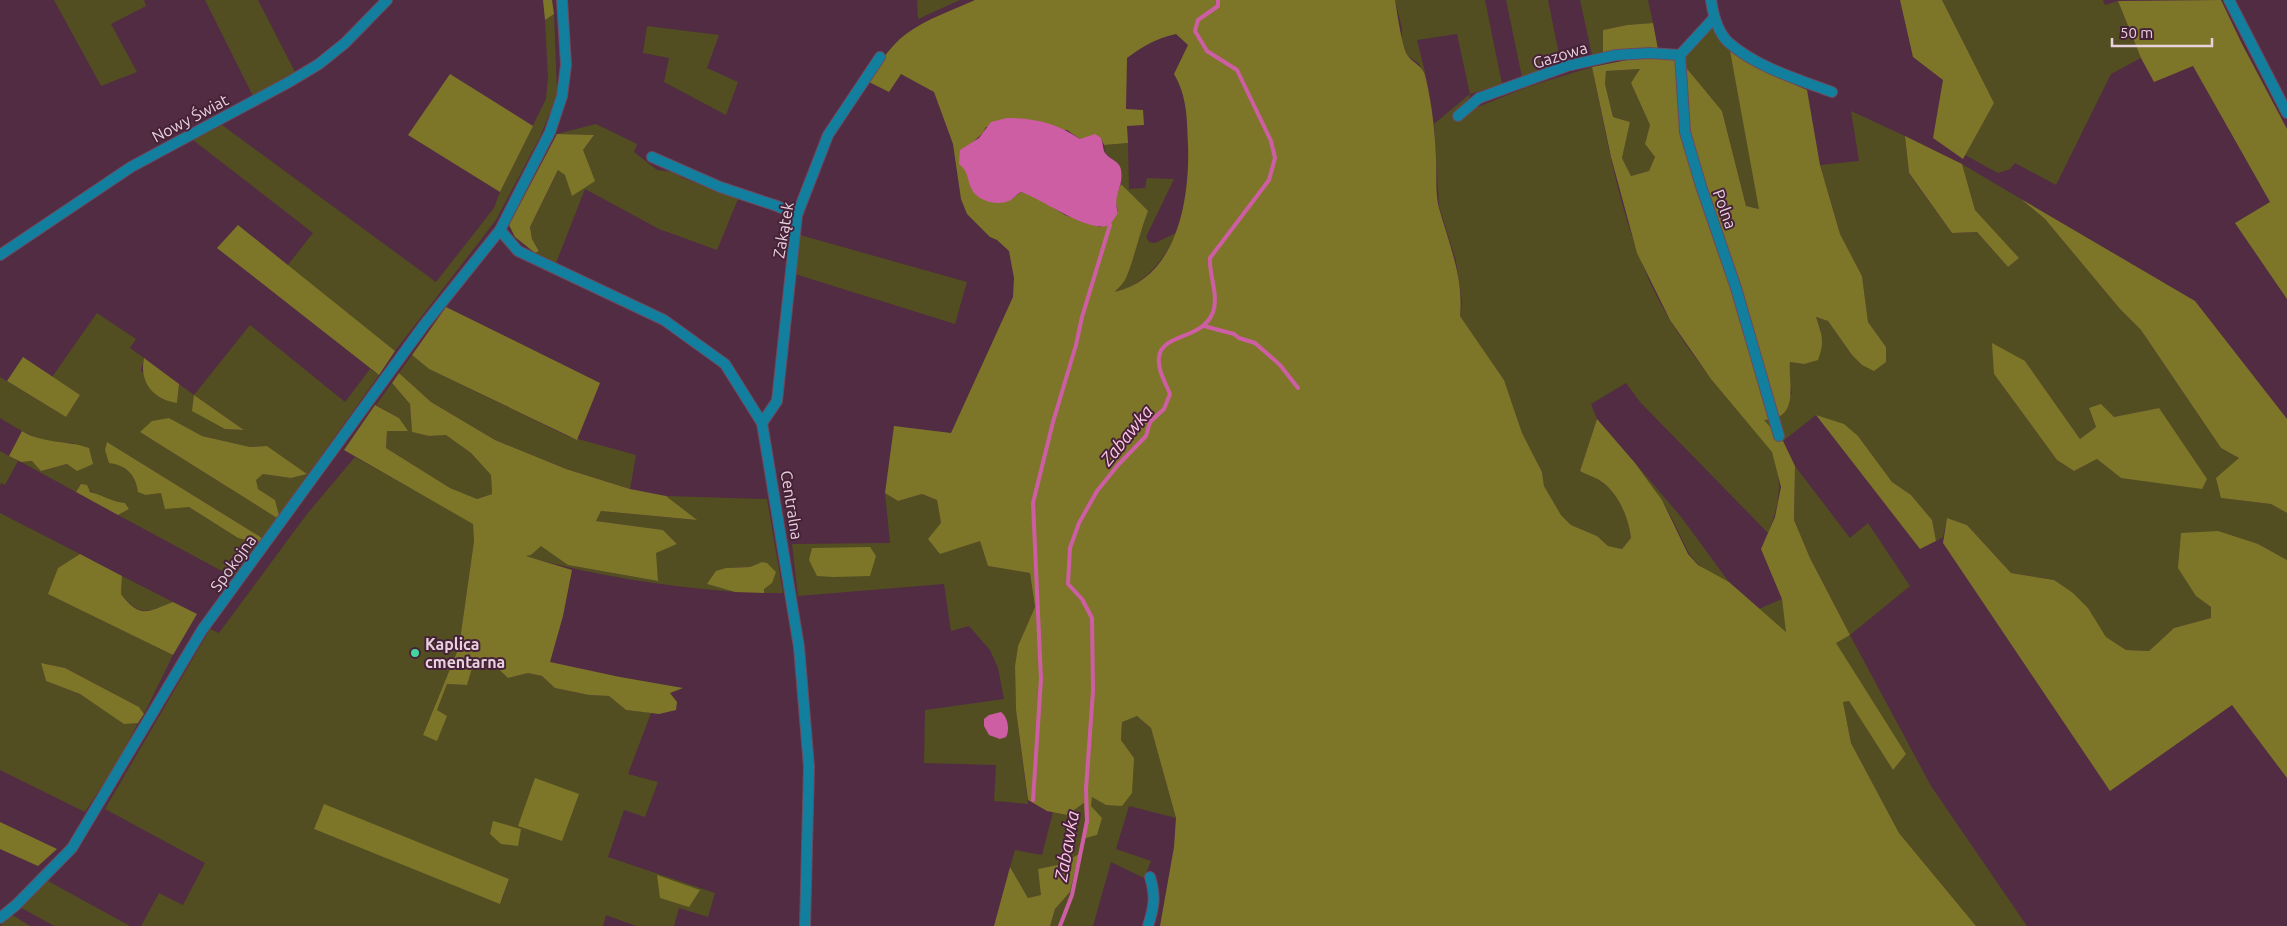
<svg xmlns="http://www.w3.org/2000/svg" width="2287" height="926" viewBox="0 0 2287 926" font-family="Ubuntu,sans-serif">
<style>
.green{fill:#524e22;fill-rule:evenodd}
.forest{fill:#7d7629;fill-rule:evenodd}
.water{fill:#ce5ea4}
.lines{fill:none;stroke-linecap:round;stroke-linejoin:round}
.stream{stroke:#ce5ea4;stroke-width:4}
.minor-casing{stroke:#6c4a5e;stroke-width:12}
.tertiary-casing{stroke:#6c4a5e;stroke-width:12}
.minor{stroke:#137f9f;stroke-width:10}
.tertiary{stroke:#137f9f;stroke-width:10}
.poi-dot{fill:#45d49f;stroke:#462238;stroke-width:2}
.labels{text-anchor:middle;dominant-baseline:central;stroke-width:4;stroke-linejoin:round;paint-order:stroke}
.street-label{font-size:16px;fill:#e8d1dd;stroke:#462238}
.poi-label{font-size:16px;font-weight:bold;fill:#e8d1dd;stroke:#462238;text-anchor:start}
.water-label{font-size:18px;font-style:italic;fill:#ffc5e5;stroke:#462238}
</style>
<rect width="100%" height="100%" fill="#512c42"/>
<!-- green -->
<path class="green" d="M54,0H144L146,6L111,24L137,72L101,86Z
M205,0H258L295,72L253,96Z
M917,0H960L918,19Z
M1395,0H1485L1502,84L1470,94L1468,111L1527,87L1592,67C1610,153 1624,244 1670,320C1689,352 1714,382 1738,411C1747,423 1766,439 1772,452C1784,479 1779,507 1768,533L1640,402L1626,383L1591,404L1597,419L1580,471C1587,474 1596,477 1602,482C1619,494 1629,518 1631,538L1622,549L1608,546L1597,536L1571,525L1561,515L1544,486L1542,472L1522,433L1504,380L1460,316L1462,302L1456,261L1439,206L1434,124L1470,94L1457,34L1417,40L1426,76L1419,64L1407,55L1402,43V29Z
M1506,0H1548L1561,64L1522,77Z
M1580,0H1648L1653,23L1627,25L1603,30V53L1592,55Z
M1942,0H2103L2105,5L2118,1L2141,58L2111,74L2056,185L2015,163L2010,169L1998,173L1965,155L1994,103Z
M554,14L557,91L551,110L540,137L496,220L395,351L287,266L313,233L193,140L222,125L436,282L494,208L500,192L546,99L548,78L545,20Z
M647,26L719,35L707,68L738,82L726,115L664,82L669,58L643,53Z
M1714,29L1730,51L1760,209L1746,206L1722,111L1679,59L1707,30Z
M1640,69V71L1631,83L1650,125L1645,144L1655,157L1649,171L1631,176L1622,158L1630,122L1613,117L1605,84L1606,71Z
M1851,111L1905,136L1909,174L1952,233L1977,232L2008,267L2019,258L1975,210L1962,164L2021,199L2045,219L2120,309L2141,330L2221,448L2239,458L2221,498L2271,504L2287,513V560L2258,544L2196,596L2211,607V618L2174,628L2149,651L2126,650L2106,637L2088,608L2054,580L2011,573L1967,525L1947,518L1943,537L1936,541L1932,520L1911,495L1892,482L1858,436L1842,424L1816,415L1783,441L1763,420L1777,418L1792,393L1788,378L1790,362L1804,364L1821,331L1816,317L1828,321L1852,355L1862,365L1886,347L1868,322L1862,276L1840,234L1820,165L1859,161ZM2025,361L2080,439L2096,427L2089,409L2114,417L2159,408L2121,478L2097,459L2074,471L2057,460L1994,374Z
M596,124L637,144L634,152L657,170L673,172L683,178L738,199L717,250L659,229L585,189L556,263L535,253L539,250L532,239L530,227L559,169L565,175L594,135L557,134Z
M1128,143L1129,189L1145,188L1147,178L1174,179L1146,237L1149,242L1155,243L1176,233C1164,261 1144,285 1114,293C1138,267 1149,210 1121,184C1121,168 1118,163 1105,153L1104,145Z
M800,235L967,282L955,324L795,274Z
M97,313L136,339L130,348L144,358L141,371L177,403L179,384L194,395L250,325L345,402L370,369L379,375L279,515L275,500L258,489L255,480L263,474L291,478L307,474L267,446L250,447L202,436L169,418L140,432L277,518L262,538L107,442L119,464L130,473L146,495L161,493L189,507L238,538L258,543L233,577L118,515L129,509L125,503C110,501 92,494 81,484L76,492L21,462L33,461L41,471L68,464L74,443C38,442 30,436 0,418V377L66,417L80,395L52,377ZM194,395L243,429V430L225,429Z
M412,355L429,369L567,436L636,455L630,489L566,469L495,440L431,402L399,373Z
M392,383L410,404L412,432L429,436L446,435L471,453L491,475L492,494L477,499L450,488L386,448L387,431H407L399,418L376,405Z
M0,451L18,461L5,485L1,483L0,486Z
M355,457L473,523L474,541L459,647L423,735L437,740L446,716L437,710L447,684L467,685L471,660H489L508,678L528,673L542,676L555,688L589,695L609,696L626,710L651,713L628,774L658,782L645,817L624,810L608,857L715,893L708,917L679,908L674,926H636L606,915L603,926H141L159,893L183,905L205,863L105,809L210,629L219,633L307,514ZM324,805L509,879L501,903L314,829Z
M1635,463L1682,518L1729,582C1685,562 1691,554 1670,515C1661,496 1647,480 1635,463Z
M1795,466L1850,538L1868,523L1910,586L1850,635L1931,786L2027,926H1976L1899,833L1851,743L1843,702L1849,701L1893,770L1906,754L1835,643L1850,635L1810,558L1794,520Z
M885,493L898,501L922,494L937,500L941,523L980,541L988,566L1030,573L1035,607L1018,646L1015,666L1016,710L1028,804L994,801L996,765L924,763L925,710L1004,699L998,668L990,650L969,626L951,631L944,584L798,596L792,544L890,543Z
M666,496L767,499L783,593H764L762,562L750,567L726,568L707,584L735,592C664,586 594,576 525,556L531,555L541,545L568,565L658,581L655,553L677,544L663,530L596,521L601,511L696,520Z
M0,513L80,554L58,568L49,594L173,655L144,714L139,707L65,668L41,663L46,681L80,694L124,723H138L119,760L85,812L0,770Z
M122,576L173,602C147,612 141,618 121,594Z
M1782,599L1787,633L1759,609Z
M1137,716L1151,728L1176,818L1129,806L1116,849L1151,861L1144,878L1111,862L1093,926H1050L1055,909L1070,892L1079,855L1062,864L1038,869L1042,895L1028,898L1010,867L1015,850L1042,855L1053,812L1067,815L1084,803L1085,820L1082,838L1097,835L1091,805L1092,796L1106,805L1134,758L1121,740L1122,721Z
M48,881L130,926H54L20,907Z
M10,916H14L30,926H0Z"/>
<!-- forest -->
<path class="forest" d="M543,0H552L554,14L545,20Z
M975,0H1395C1397,11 1402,49 1408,56C1414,64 1424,66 1426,79C1432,105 1435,132 1436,158C1437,174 1435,193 1439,208C1449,244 1464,278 1460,316L1504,380L1522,433L1542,472L1544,486L1561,515L1571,525L1597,536L1608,546L1622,549L1631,538C1629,519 1619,494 1602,482C1596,477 1587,475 1580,471L1597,419L1635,463L1662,500L1688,554L1698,565L1729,582L1786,632L1782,599L1761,549L1775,517L1781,487L1772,452L1711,379L1670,320L1637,253L1611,157L1592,67L1637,58L1679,59L1722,111L1746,206L1759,209L1730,51L1768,73L1807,90L1820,165L1840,234L1862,276L1868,322L1886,347V362L1874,371L1862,365L1852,355L1828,321L1816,317C1822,335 1825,341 1818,360L1804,364L1790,362C1788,380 1798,410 1776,418C1772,419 1767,420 1764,420L1783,441L1795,466L1794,520L1810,558L1850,635L1836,643L1906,754L1893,770L1849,701L1843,702L1851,743L1899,833L1976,926H1160L1174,847L1176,818L1151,728L1137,716L1122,722L1121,740L1134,758L1132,793L1122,806L1106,805L1092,797L1091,806L1102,818L1097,835L1082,839L1085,820L1084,803L1067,815L1047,811L1028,800L1016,710L1015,666L1018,646L1035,607L1030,573L988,566L980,541L940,554L928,539L941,523L937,500L922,494L898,501L885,493L894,426L951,433L1013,297L1014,278L1009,251L997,240L990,237L967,214L961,199L953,144L934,92L901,74L889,92L867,81C878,65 890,46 906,34C926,19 953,10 975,0ZM1176,34L1188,45L1174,74C1187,96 1187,118 1188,144C1190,198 1178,277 1115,292C1117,289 1122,285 1125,280C1135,258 1139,233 1148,211L1121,184L1115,198L1118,213L1100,227L1065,215L1035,196L1021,192L1010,200L1003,202L972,189L965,168L973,142L983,133L986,127L1067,130L1080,139L1101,138L1104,145L1128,143L1127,126L1144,125L1143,110L1126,109L1127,58C1143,46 1157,38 1176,34ZM1640,69L1631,83L1650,125L1645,144L1655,157L1649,171L1631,176L1622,158L1630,122L1613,117L1605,84L1606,71Z
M1900,0H1942L1994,103L1963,159L1933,138L1943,80L1913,57Z
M2221,0L2242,44L2287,129V299L2235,223L2270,202L2193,66L2154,82L2141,58L2118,1Z
M1653,23L1658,49H1629L1603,53V30L1627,25Z
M450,74L533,126L500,192L408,135Z
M557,134L594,135L583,150L595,181L572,196L565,175L558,170L530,227L532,239L539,251L535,253L515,237L509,225Z
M1905,136L1962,164L1975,210L2019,258L2008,267L1977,232L1952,233L1909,173Z
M2021,199L2195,301L2287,419V513L2271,504L2221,498L2216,478L2239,458L2221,448L2141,330L2120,309L2045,219Z
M238,225L395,351L379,375L217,248Z
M446,307L600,383L577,440L429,369L412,355Z
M1992,343L2025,361L2080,439L2096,427L2089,408L2101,404L2114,417L2159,408L2207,479L2202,489L2121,478L2097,459L2074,471L2057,460L1994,374Z
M23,357L80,395L66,417L7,381Z
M144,358L179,384L177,403C153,399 139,382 144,358Z
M399,373L431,402L495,440L566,469L630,489L666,496L697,520L601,511L596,521L663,530L677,544L656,553L658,581L568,565L541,546L531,555L526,556L572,570L563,616L550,662L620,677L683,688L670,693L677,702L676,710L659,714L626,710L609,696L589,695L555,688L542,676L528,673L508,678L489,660H471L472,668L467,685L447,684L437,710L447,716L437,741L423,735L459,647L474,541L473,524L344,450L375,405L399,418L408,431H387L386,448L450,488L477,499L492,494L491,475L471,453L446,435L429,436L412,432L410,404L392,383Z
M194,395L244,430L225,429L192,411Z
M1816,415L1844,424L1858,436L1892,482L1911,495L1932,520L1936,541L1920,549Z
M169,418L202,436L250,447L267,446L307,474L291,478L263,474L256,480L258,489L275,500L279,515L277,518L140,432L152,421Z
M22,431C43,444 67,440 89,448L93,464L77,471L67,464L41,471L32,461L21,462L9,456Z
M107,442L262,538L258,543L238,538L189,507L165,509L161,493L146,495L138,492C136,475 126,465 109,463L105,450Z
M81,484L87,485L90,492C102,495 112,502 125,503L129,509L118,515L76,492Z
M1947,518L1967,525L2011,573L2054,580L2073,593L2088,608L2106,637L2126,650L2149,651L2174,628L2211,618V607L2196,596L2178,568L2181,533L2218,531L2258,544L2287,560V778L2232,705L2110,791L1943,543Z
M870,547L876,556L870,576L833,577L817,576L809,560L812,548Z
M80,554L122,576L121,594C140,619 147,612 173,602L197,614L173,655L48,594L58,568Z
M762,562L767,563L776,572L772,583L764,589V593L735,592L707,584L716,571L726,568L750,567Z
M41,663L65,668L139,707L144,714L138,723L124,724L80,694L46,681Z
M535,778L579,794L562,841L518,826Z
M324,804L509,879L500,904L314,829Z
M493,821L521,829L518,846L501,844L490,834Z
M0,822L57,849L38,866L0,849Z
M1079,854L1070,892L1055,909L1050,926H994L1010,867L1028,898L1041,895L1038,869L1062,864Z
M657,875L700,890L689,907L660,898Z"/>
<!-- water -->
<path class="water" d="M1007,118C1034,118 1057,123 1080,139L1095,134L1101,138C1103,142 1103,150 1105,153C1110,160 1120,161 1121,170C1124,188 1112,194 1118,213L1110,225C1088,234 1043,199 1021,192C1017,194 1013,199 1009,201C996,206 977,201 971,188C967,178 968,171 959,164L960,150L979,138L991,122Z
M1001,712C1008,717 1010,730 1006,737L1000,739L989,735L984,726V719L989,715Z"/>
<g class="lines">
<!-- stream -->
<path class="stream" d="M1204,326L1234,334L1239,338L1255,343L1280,365L1298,388
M1033,800L1041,679L1033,503L1053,422L1076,345L1082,317L1110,225
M1060,926L1072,895L1087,821L1086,789L1093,691L1092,618L1082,599L1068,584L1070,548L1079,523L1097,491L1118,465L1146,436L1150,422L1164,409L1170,394C1166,384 1157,369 1159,357C1162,333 1203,340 1213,312C1219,295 1209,276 1210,258L1269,180L1275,158L1271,141L1237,70L1207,51L1195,31L1198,20L1218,6V0"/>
<defs>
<path id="minor" d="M1711,0C1713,14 1718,32 1728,42C1756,67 1797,79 1832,92
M2229,0L2287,113
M1714,18L1680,55L1685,132L1701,186L1736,288L1779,436
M1458,116L1479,98L1567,66L1616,55L1650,53L1680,55
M652,157L720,187L777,206L797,215
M0,255L131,167L289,82L319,64L345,43L387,0
M762,423L777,401L797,215L828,135L880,57
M0,918L16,905L72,848L202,630L424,325L500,230
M1148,926C1154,907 1156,897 1150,877"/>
<path id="tertiary" d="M562,0L566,65L562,96L550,132L500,230L518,251L664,320L725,364L762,423L799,647L809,767L805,926"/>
</defs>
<!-- minor casing -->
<use href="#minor" class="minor-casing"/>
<!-- tertiary casing -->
<use href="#tertiary" class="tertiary-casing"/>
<!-- minor -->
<use href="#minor" class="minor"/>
<!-- tertiary -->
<use href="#tertiary" class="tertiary"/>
</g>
<!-- markers -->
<circle class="poi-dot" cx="415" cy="653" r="5"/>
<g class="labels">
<!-- street labels -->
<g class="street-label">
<text transform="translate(1560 55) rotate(-17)">Gazowa</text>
<text transform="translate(190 118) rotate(-28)">Nowy Świat</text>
<text transform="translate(1725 209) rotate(70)">Polna</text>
<text transform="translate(783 230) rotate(-80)">Zakątek</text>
<text transform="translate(792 505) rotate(81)">Centralna</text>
<text transform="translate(233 563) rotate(-54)">Spokojna</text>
</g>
<!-- poi labels -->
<g class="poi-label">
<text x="425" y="644">Kaplica<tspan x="425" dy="18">cmentarna</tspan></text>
</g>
<!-- water labels -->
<g class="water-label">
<text transform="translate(1126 435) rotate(-51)">Zabawka</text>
<text transform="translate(1066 846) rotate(-80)">Zabawka</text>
</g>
</g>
<!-- scale -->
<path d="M2112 38v8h100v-8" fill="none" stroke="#e8d1dd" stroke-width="2.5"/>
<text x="2120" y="38" font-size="15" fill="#e8d1dd" stroke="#462238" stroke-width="4" paint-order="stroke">50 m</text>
</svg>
